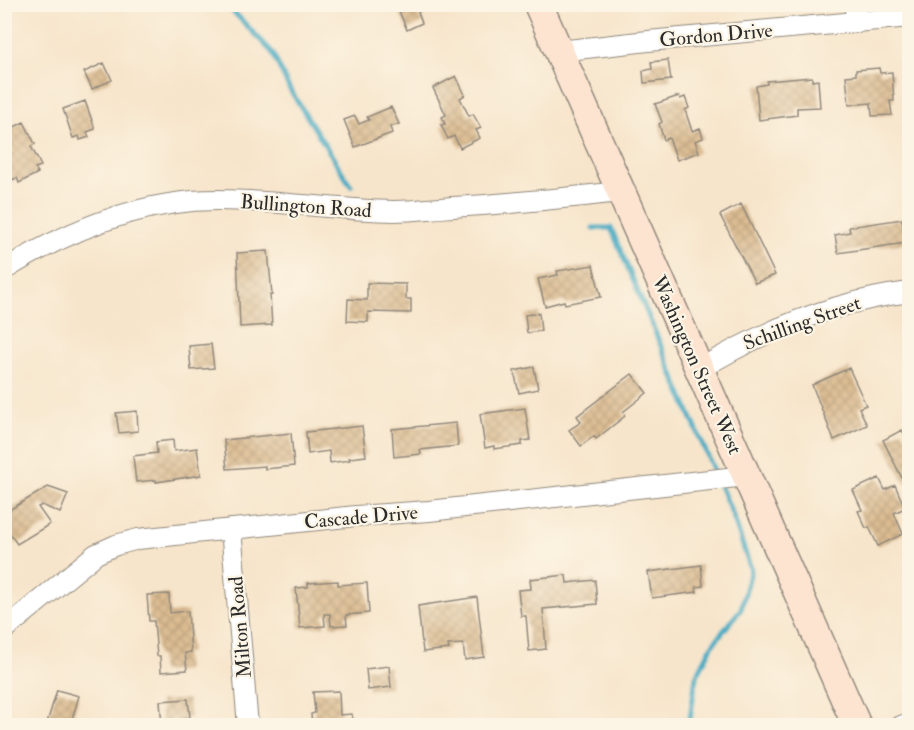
<svg xmlns="http://www.w3.org/2000/svg" width="914" height="730" viewBox="0 0 914 730" font-family="'IM FELL Double Pica',serif">
<style>
.lines{fill:none;stroke-linecap:round;stroke-linejoin:round}
.stream{stroke:#43aac3;stroke-width:5}
.building{fill:url(#building-cross-hatch)}
.street-casing{stroke:#91887b;stroke-width:22}
.secondary-casing{stroke:#91887b;stroke-width:31}
.street{stroke:#fff;stroke-width:20}
.secondary{stroke:#fde4d1;stroke-width:28}
.labels{text-anchor:middle;dominant-baseline:central;stroke-width:4.5;stroke-linejoin:round;paint-order:stroke}
.street-label{font-size:20px;fill:#2b2b2b;stroke:#fcf5e5}
</style>
<defs>
<pattern id="building-cross-hatch" width="8" height="8" patternUnits="userSpaceOnUse" patternTransform="scale(1.5)"><rect width="8" height="8" fill="#dbbc92"/><path d="M0 0l8 8M0 8l8-8" fill="none" stroke="#bca27e"/></pattern>
</defs>
<rect width="100%" height="100%" fill="#fcf5e5"/>
<filter id="ink" filterUnits="userSpaceOnUse"><feTurbulence type="fractalNoise" baseFrequency=".0167" numOctaves="2"/><feDisplacementMap in="SourceGraphic" scale="12" xChannelSelector="R" yChannelSelector="G"/><feConvolveMatrix kernelMatrix="1 2 1 2 8 2 1 2 1" color-interpolation-filters="sRGB"/></filter>
<filter id="wash" filterUnits="userSpaceOnUse"><feTurbulence type="fractalNoise" baseFrequency=".008" numOctaves="4" result="noise"/><feDisplacementMap in="SourceGraphic" scale="24" xChannelSelector="R" yChannelSelector="G"/><feGaussianBlur stdDeviation="1.35" result="paint"/><feColorMatrix in="noise" values="0 0 0 0 0 0 0 0 0 0 0 0 0 0 0 0 0 1.4 0 .05"/><feComposite in="paint" operator="in"/></filter>
<g filter="url(#wash)">
<rect width="100%" height="100%" fill="#f7e5cb"/>
<g class="lines">
<!-- stream -->
<path class="stream" d="M226,4L272,52L289,88L351,186
M593,228H611L733,516L751,570L741,609L713,644L696,677L689,726"/>
</g>
<g id="blocks">
<!-- building -->
<path class="building" d="M396,4H430L431,6L418,12L422,23L407,30Z
M668,60L671,80L644,83L643,71L652,69L651,62Z
M104,63L112,80L92,89L84,72Z
M879,68L880,73L892,72L894,101H890L892,115L872,116L871,103L849,105L846,76L856,75V70Z
M456,76L465,95L460,98L469,116L473,114L481,128L476,130L480,138L460,148L454,136L448,139L441,125L445,124L442,117L446,115L433,88Z
M812,77V81L818,80L820,107L797,108V115L759,120L756,86L767,84V81Z
M679,96L680,99L685,97L689,108L685,110L692,131L700,128L703,138L695,141L699,152L677,160L669,138L664,140L659,124L662,122L655,104Z
M85,101L95,129L87,132L89,137L80,140L79,136L73,138L63,109Z
M391,107L399,124L390,127L392,133L355,147L344,120L355,116L359,124L369,120L367,117Z
M24,122L35,144L31,146L41,166L35,168L38,173L19,183L17,178L4,183V132Z
M741,204L775,275L755,283L720,215Z
M902,219L905,243L838,253L835,235L850,232L849,227Z
M268,251L272,295H270L272,325L240,327L237,253Z
M593,265L601,297L565,304L564,301L545,306L538,279L558,275L557,271Z
M367,283L406,284V299H411V313L368,312V322L347,321L348,299L367,300Z
M539,313L541,331L527,333L525,315Z
M211,344L214,368L191,370L189,346Z
M534,367L538,389L519,393L514,371Z
M849,368L866,405L859,408L867,425L834,440L812,385Z
M632,374L647,393L623,412L625,416L596,439L594,436L581,446L569,430L581,422L577,416Z
M525,408L530,440L522,441V445L494,449V446L485,448L480,414Z
M137,411L138,431L119,433L116,413Z
M456,423L458,446L420,450L421,454L394,457L392,429Z
M362,426L366,456L349,458L350,460L330,463L329,451L308,454L306,432Z
M902,430L910,444V482L905,484L883,440Z
M291,433L294,466L265,469V466L227,469L224,440Z
M173,440L174,451L197,448L201,475L156,482V480L136,482L133,456L157,453L156,442Z
M879,478L885,490L895,485L905,508L894,513L903,534L878,546L869,527L866,528L858,511L862,510L853,490Z
M48,487L68,494L60,513L42,505L38,507L50,524L17,544L4,525V513Z
M701,565L703,586L696,587L697,592L652,598L648,572Z
M566,575L567,583L595,580L597,604L543,609L546,649L529,651L526,616H521L518,590L531,589L530,579Z
M338,581V585L367,583L369,613L346,615L347,625L331,626L330,614H324L325,626L300,628L296,588L308,587V583Z
M169,594L170,613L188,611L191,652L185,653L187,670L161,672L160,656H157L154,621H149L147,595Z
M477,597L484,657L465,660L463,644L448,645L449,649L423,652L418,606Z
M389,666L391,687L368,690L366,669Z
M57,690L79,696L70,726H46Z
M339,691L340,715L352,714L354,726H312L311,714L315,713L313,692Z
M188,699L190,718H185V726H162L160,701Z"/>
</g>
</g>
<g filter="url(#ink)">
<use href="#blocks" fill-opacity="0" stroke="#91887b" stroke-width="1.5"/>
<g class="lines">
<defs>
<path id="street" d="M854,4L857,23
M559,51L648,41L910,17
M4,270C67,231 142,200 217,200C276,200 335,210 394,211C414,211 434,208 453,207C509,204 565,198 621,192
M700,369C763,331 835,301 910,292
M231,529L248,726
M4,630L96,554L116,545L138,539L356,516L429,511L746,476
M901,726L910,723"/>
<path id="secondary" d="M538,4L857,726"/>
</defs>
<!-- street casing -->
<use href="#street" class="street-casing"/>
<!-- secondary casing -->
<use href="#secondary" class="secondary-casing"/>
<!-- street -->
<use href="#street" class="street"/>
<!-- secondary -->
<use href="#secondary" class="secondary"/>
</g>
</g>
<g class="labels">
<!-- street labels -->
<g class="street-label">
<text transform="translate(716 35) rotate(-5)">Gordon Drive</text>
<text transform="translate(306 206) rotate(4)">Bullington Road</text>
<text transform="translate(802 323) rotate(-20)">Schilling Street</text>
<text transform="translate(697 365) rotate(66)">Washington Street West</text>
<text transform="translate(361 517) rotate(-5)">Cascade Drive</text>
<text transform="translate(240 627) rotate(-95)">Milton Road</text>
</g>
</g>
<!-- margin -->
<rect width="914" height="730" fill="none" stroke="#fcf5e5" stroke-width="24"/>
</svg>
